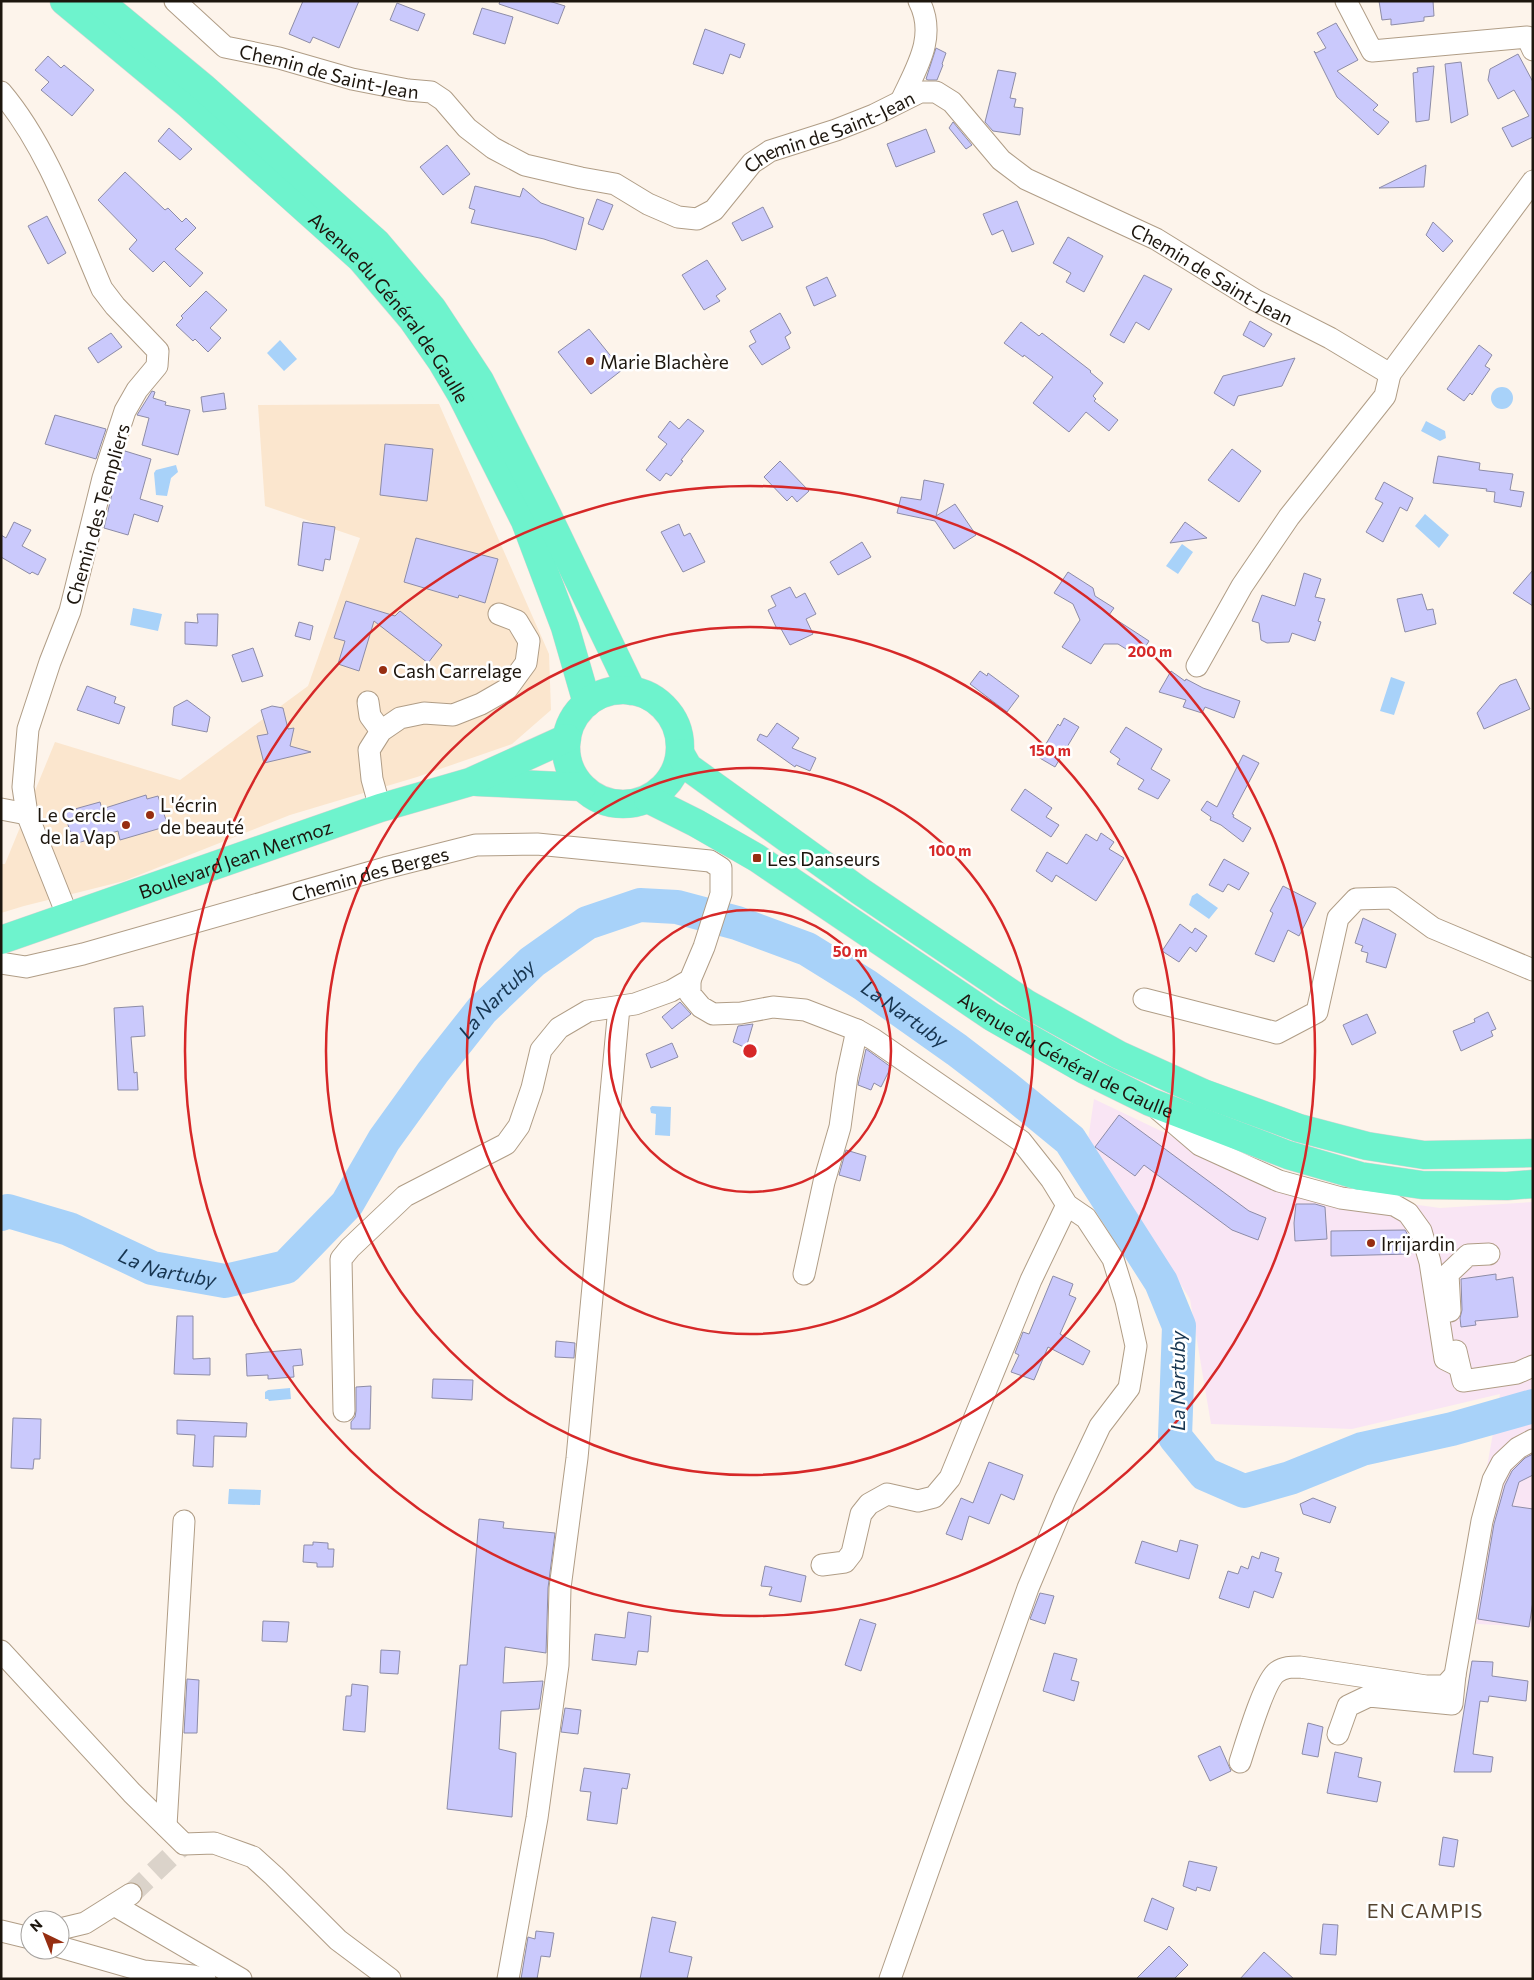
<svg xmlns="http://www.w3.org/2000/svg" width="1534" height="1980" viewBox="0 0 1534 1980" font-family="Commissioner,sans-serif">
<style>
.commercial{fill:#f9e5f4}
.built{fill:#fbe6ce}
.water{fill:#a8d2f9}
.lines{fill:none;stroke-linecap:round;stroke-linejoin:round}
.river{stroke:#a8d2f9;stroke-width:34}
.building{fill:#cac9fc;stroke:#8d8ca7}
.minor-tunnel{stroke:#dbd3ca;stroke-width:21;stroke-dasharray:21 11;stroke-linecap:butt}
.minor-casing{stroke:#b09d86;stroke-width:23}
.major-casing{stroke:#d6d5d4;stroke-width:29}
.minor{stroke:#fff;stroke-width:21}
.major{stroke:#6ef3cd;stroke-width:28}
.ring{fill:none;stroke:#d62828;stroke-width:2.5}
.poi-dot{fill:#962e11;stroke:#fff;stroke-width:2}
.labels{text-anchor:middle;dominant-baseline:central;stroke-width:5;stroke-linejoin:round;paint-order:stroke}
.street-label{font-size:19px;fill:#1d160e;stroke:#fff}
.poi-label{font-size:19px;fill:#1d160e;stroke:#fff;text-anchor:start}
.water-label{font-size:20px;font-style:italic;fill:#173550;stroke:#fff}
.neighbourhood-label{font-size:20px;letter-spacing:1px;fill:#554430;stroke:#fff}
.centre{fill:#d62828;stroke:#fff;stroke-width:2.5}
.ring-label{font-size:15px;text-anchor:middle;font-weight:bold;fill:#d62828;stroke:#fff;stroke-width:5;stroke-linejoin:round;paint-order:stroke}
</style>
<rect width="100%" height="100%" fill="#fdf4eb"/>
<!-- commercial -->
<path class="commercial" d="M1094,1099L1274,1185L1440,1208L1533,1202V1627L1459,1623L1500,1394L1352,1429L1211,1424L1190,1299L1088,1140Z"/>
<!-- built -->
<path class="built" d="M439,404L549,654L551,710L512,744L417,777L290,815L124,881L24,906L1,913V864H5L55,742L180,780L308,686L360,538L265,506L258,405Z"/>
<!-- water -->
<path class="water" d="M280,340L297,359L284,371L267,353Z
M1491 398a11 11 0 1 1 22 0a11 11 0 1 1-22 0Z
M1426,421L1445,431L1446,438L1440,441L1421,431Z
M176,465L178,472L171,478L167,496L156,495L154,473L156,470Z
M1425,514L1449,535L1439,548L1415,526Z
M1182,544L1193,552L1178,574L1166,566Z
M133,608L162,614L158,631L130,625Z
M1391,677L1405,682L1394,715L1380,711Z
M1197,893L1218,908L1209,919L1189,905L1192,896Z
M652,1106L671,1107L670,1136L655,1135L656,1114L651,1113L650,1108Z
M290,1388L291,1399L269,1401L268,1399H265V1392L268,1390Z
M229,1489L261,1490L260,1505L228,1504Z"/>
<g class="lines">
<!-- river -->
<path class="river" id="s1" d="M1,1214L8,1211L69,1229L152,1268L225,1281L286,1267L347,1204L384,1140L433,1072L482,1010L532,962L587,923L640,905L677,907L737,923L807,949L865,985L957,1050L1004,1086L1070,1140L1161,1282L1179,1326L1175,1437L1205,1474L1244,1491L1290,1478L1362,1449L1452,1429L1533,1406"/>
</g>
<!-- building -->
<path class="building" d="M303,1H359L339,48L313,37L310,43L289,34Z
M500,1H549L565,6L558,24L499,4Z
M1379,1H1433L1434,16L1424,17V21L1391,25V19L1382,20Z
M397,3L425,14L418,31L390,20Z
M482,8L513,17L505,44L473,34Z
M1336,23L1358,60L1337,71L1378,105L1373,110L1389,122L1378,135L1337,97L1314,51L1316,53L1326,48L1317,33Z
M705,29L745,44L740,58L730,54L723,74L693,64Z
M936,48L946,53L942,64L943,65L937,80H928L926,79Z
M1518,54L1533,82V137L1512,147L1502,128L1529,116L1514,90L1498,99L1488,80L1490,69Z
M48,56L61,68L64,65L94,90L72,116L41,90L49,82L35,70Z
M1461,62L1468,115L1451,123L1445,64Z
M1434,66L1429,120L1416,122L1413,73L1418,72L1417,68Z
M998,70L1016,73L1010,98L1016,99L1014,107L1023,108L1020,135L993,131L985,122Z
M953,122L972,145L966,149L949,128Z
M169,128L192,149L180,160L158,141Z
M926,129L935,152L896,167L887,144Z
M447,145L470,174L443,195L420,167Z
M1426,165L1424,187L1379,188Z
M125,172L165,210L168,208L182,222L186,218L196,228L175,249L203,273L190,287L164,261L153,272L129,249L137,240L98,200Z
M475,186L520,197L523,188L541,203L584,218L576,250L544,239L471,223L475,210L469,208Z
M597,199L613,205L603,230L588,224Z
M1017,201L1034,244L1012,252L1003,230L992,235L983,214Z
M763,207L773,227L742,241L732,223Z
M47,216L66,253L48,264L28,226Z
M1433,222L1453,241L1443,252L1426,235Z
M1068,237L1103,256L1084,292L1066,282L1071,273L1053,263Z
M707,260L726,289L716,296L720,301L704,310L682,275Z
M1144,275L1172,289L1149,330L1136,322L1124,343L1110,335Z
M827,277L836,296L814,306L806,287Z
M206,291L227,310L210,328L221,338L208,352L195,339L193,341L176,325L183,318L181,316Z
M780,313L791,333L785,337L790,348L762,365L749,346L756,342L750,331Z
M1250,321L1272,334L1264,347L1243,335Z
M1021,322L1039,336L1042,333L1091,371L1090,372L1103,383L1093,396L1096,399L1094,401L1118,420L1109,431L1086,412L1069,432L1033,403L1053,377L1024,355L1023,357L1004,343Z
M589,329L622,370L591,394L558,352Z
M111,333L122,347L98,363L88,348Z
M1479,345L1492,355L1485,366L1490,369L1472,395L1470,393L1464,401L1447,389Z
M1295,358L1282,386L1238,396L1234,406L1214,393L1223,376Z
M152,391L155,392L153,398L166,402L165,405L190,410L178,455L142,445L149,418L137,415Z
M224,393L226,409L203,412L201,397Z
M55,415L106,429L96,459L45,444Z
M688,419L704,431L681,460L683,461L671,476L666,473L660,481L646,470L667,444L658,437L670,421L679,429Z
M385,444L433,449L427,501L380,495Z
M1232,449L1261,471L1239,502L1208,480Z
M125,451L151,459L140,499L163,506L158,522L134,514L128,535L104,528L115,481Z
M1438,456L1480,463L1479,470L1513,474L1510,490L1524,492L1521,507L1494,502L1495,492L1486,491L1487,489L1433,483Z
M780,461L809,491L797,502L792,496L787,501L764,477Z
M924,480L944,484L936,516L955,504L976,535L954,549L935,521L897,513L901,497L921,500Z
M1384,482L1413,498L1407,511L1400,507L1383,542L1366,532L1383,503L1375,499Z
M14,522L31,530L22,546L46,559L38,575L32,572L30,574L1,557V535L6,538Z
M303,522L335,527L330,560L325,559L323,571L298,565Z
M1185,522L1207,538L1170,543Z
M679,524L684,536L690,533L705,562L683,572L661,532Z
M416,538L498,559L485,603L459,595L458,598L404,582Z
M862,542L871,557L838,575L830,562Z
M1533,570V606L1513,593Z
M1068,572L1093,588L1095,596L1114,608L1109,615L1149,641L1139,657L1118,644H1104L1091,664L1062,647L1080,620L1073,604L1054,593Z
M1304,573L1321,579L1315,597L1325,599L1318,621L1321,622L1315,641L1292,633L1289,642L1267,643L1261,640L1259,623L1252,621L1262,595L1295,606Z
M790,587L796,598L805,593L816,614L806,619L813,634L790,645L780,627L777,629L768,610L776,606L771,596Z
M1422,594L1427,610L1433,609L1436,624L1405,632L1397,599Z
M346,601L395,616L400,611L442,645L428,663L374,621L359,671L338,664L345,641L334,638Z
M197,614H218L217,646L185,644V622L198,623Z
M299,622L313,626L310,640L295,636Z
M253,648L263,676L242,682L232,655Z
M980,671L987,676L988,673L1019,696L1007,712L970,684Z
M1171,671L1185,681L1186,679L1203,688L1240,701L1234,718L1205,707L1202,713L1183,707L1186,700L1159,692Z
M1516,679L1530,709L1484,729L1477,713L1500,685Z
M87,686L116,697L114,703L125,707L119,724L77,710Z
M187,700L210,717L207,732L172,725L174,707Z
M272,706L283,708L288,729L294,728L290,746L311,752L264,763L257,736L268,734L261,710Z
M1064,718L1079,727L1055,767L1038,757L1058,724L1060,726Z
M777,723L799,738L792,748L816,758L810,771L796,765L795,767L757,740L760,734L767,737Z
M1126,727L1162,749L1151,769L1170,780L1158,799L1138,789L1144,780L1117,764L1120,759L1110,752Z
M1243,755L1259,763L1232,814L1234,815L1233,817L1251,828L1243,842L1221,825L1210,820L1211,817L1201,810L1207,801L1217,807Z
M1025,789L1052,808L1046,817L1059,825L1051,837L1011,810Z
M146,795L147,799L158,796L168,826L120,840L118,831L74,844L64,812L100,802L102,809Z
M1101,833L1114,842L1109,849L1124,858L1096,901L1056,875L1052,882L1036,871L1047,852L1067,864L1086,834L1097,841Z
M1224,859L1249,873L1239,890L1228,884L1223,892L1209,885Z
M1283,886L1316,903L1299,936L1288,930L1274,962L1255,954L1273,913L1270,911Z
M1363,918L1396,934L1386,968L1366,962L1368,953L1361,951L1363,946L1355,943Z
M1180,924L1192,933L1195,928L1207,936L1196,952L1190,947L1179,962L1162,951Z
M680,1002L691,1014L672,1029L662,1017Z
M143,1006L145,1036L131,1037L134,1073L137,1072L138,1090H118L114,1008Z
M1488,1012L1496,1029L1491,1031L1493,1036L1461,1051L1453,1031L1475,1022L1474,1019Z
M1367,1014L1376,1033L1352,1045L1343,1025Z
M753,1024L746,1048L733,1042L738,1026Z
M672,1043L678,1057L651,1068L646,1054Z
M866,1049L891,1067L881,1087L874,1083L871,1090L858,1085Z
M1119,1115L1249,1211L1266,1218L1258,1240L1232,1230L1144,1165L1135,1176L1095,1147Z
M846,1150L866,1156L860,1181L839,1175Z
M1296,1204H1315L1325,1207L1327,1239L1295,1241L1294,1223Z
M1405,1230L1411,1240V1254L1331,1256V1231Z
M1496,1274V1280L1513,1277L1518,1317L1475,1321L1476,1325L1461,1327L1460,1318L1462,1310L1461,1279Z
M1053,1276L1073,1284L1069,1295L1076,1298L1060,1334L1090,1351L1083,1365L1048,1347L1034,1380L1011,1372L1019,1355L1015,1353L1023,1332L1029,1334Z
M177,1316H193V1359L210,1358V1375L174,1374Z
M556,1341L575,1343L574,1358L555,1357Z
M301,1349L303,1365L293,1366L294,1377L268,1379V1375L247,1376L246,1354Z
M433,1379L473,1380L472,1400L432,1398Z
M371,1386L370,1429H351V1422L355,1417L356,1411V1387Z
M13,1418L41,1419L40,1459H34L33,1469L11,1468Z
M177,1420L247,1423L246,1437L214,1436L213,1467L193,1466L195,1435L177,1434Z
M1533,1454V1475L1519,1482L1512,1506L1533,1509V1601L1529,1627L1478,1619L1494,1524L1505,1485L1512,1471L1525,1458Z
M989,1462L1023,1475L1014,1500L1001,1494L989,1524L969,1516L962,1540L946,1534L961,1498L973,1503Z
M1313,1498L1336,1507L1330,1523L1303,1514L1300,1504Z
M479,1519L504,1522L503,1528L555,1533L548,1588L546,1653L505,1647L503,1683L543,1681L539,1709L501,1711L499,1749L516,1753L512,1817L447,1809L460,1665H467Z
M1180,1540L1198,1545L1189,1579L1135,1563L1142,1541L1177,1552Z
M313,1542L328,1543V1549H334L333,1567H317V1563L303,1562L304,1545H313Z
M1261,1552L1279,1558L1275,1571L1282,1573L1273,1598L1254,1591L1249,1608L1219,1598L1228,1571L1238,1574L1241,1566L1248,1569L1252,1556L1259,1559Z
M765,1566L806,1576L801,1602L769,1595L772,1587L761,1586Z
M1040,1593L1054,1596L1045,1624L1030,1619Z
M628,1612L651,1616L648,1652L638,1651L636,1665L592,1660L595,1634L625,1638Z
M860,1619L876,1624L861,1671L845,1665Z
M263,1621L289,1622L287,1642L262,1641Z
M381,1650L400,1651L398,1674L380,1673Z
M1054,1653L1077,1659L1071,1680L1079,1682L1074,1701L1043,1691Z
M1472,1661L1493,1662L1492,1676L1528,1681L1526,1701L1489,1696L1488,1702L1480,1701L1473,1754L1493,1757L1491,1772H1454Z
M187,1679L199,1680L197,1733H184Z
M352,1684L368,1686L365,1732L343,1730L346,1696H351Z
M565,1708L581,1710L578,1734L561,1732Z
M1308,1723L1323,1727L1318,1757L1302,1754Z
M1220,1746L1231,1771L1210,1781L1198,1756Z
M1335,1752L1362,1758L1358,1777L1381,1782L1377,1802L1327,1793Z
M584,1768L630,1774L627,1789L622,1788L617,1824L587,1820L591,1792L580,1791Z
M1443,1837L1458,1840L1454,1867L1439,1865Z
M1189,1861L1217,1867L1210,1891L1197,1887L1196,1891L1183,1886Z
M1152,1898L1174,1908L1167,1930L1144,1921Z
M652,1917L676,1922L669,1952L692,1957L687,1979H640Z
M1323,1924L1338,1925L1336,1955L1320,1954Z
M536,1931L554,1933L550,1957L541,1956L537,1979H521L528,1937L535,1939Z
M1169,1946L1188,1965L1174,1979H1136Z
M1264,1952L1294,1979H1240Z"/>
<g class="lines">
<!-- minor-tunnel -->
<path class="minor-tunnel" d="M131,1894L184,1844"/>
<defs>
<g id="minor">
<path id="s2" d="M175,1L225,47L279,58L352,79L408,90L431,92L443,100L467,128L493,148L525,165L581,178L615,184L648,204L678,217L697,219L714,210L752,163L770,151L836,130L874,115L920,92H936L952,102L1001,160L1026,179L1156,239L1255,300L1330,338L1390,374L1533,181"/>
<path d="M1346,1L1372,51L1527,37L1533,50"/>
<path d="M1,92C47,146 74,224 102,289L115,306L158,351L157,366L137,390L125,411L103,478L70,611L50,662L28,729L23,787L27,814L68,917"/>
<path d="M902,99C917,67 937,36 919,1"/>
<path d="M1197,666L1242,586L1289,517L1385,396L1390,374"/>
<path d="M368,702L370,716L381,731"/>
<path d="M380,808L372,779L369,750L381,731L400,718L424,713L453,715L481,704L507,689L526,663L529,641L517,621L499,614"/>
<path d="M1,809L27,814"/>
<path id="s3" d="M1,963L26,967L83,954L385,868L476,845L537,844L710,861L721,868V894L704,947L690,980L671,991L635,1004L588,1011L559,1028L541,1050L532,1088L519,1126L506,1144L405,1196L350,1248L341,1259L344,1411"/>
<path d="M690,980V994L701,1007L713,1014L741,1013L773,1007L805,1010L857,1030L873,1039L1021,1141L1051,1179L1067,1205L1086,1218L1113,1259L1126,1301L1136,1346L1129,1388L1100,1426L1065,1500L1028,1588L890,1979"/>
<path d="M1144,999L1277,1033L1317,1012L1338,918L1356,899L1392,898L1433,928L1533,970"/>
<path d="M1159,1110L1200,1145L1279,1181L1341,1198L1394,1205L1408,1213L1421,1231L1430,1262L1445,1359L1459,1366"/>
<path d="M804,1274L824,1182L840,1127L847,1076L857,1030"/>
<path d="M1450,1311L1448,1274L1468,1255L1489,1254"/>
<path d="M1456,1351L1463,1381L1517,1373L1533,1366"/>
<path d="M822,1565L845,1562L852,1553L861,1514L869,1504L887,1494L918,1501L934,1497L950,1478L1031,1280L1067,1205"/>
<path d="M1,1651L132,1793L184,1844L214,1843L253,1857L274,1876L338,1940L390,1979"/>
<path d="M1338,1734L1348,1706L1369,1696L1452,1704L1455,1675"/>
<path d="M1240,1762C1246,1744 1264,1681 1277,1672C1284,1667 1291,1667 1300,1667L1426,1686H1445L1455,1675L1482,1521L1493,1480L1502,1463L1518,1448L1533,1440"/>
<path d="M166,1826L184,1521"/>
<path d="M114,1905L241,1979"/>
<path d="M60,1929L85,1923L131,1894"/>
<path d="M1,1931L26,1937L30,1936"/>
<path d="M60,1947L144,1971L193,1976L205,1979"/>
<path d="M508,1979L537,1818L558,1665L560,1588L577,1458L619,1007"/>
</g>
<g id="major">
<path id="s4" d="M64,1L188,104L361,259L412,319L442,362L461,394L525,521L565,627L587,703"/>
<path d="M99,1L204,88L377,243L432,308L480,381L544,508L632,691"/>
<circle cx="623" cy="747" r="57"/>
<path d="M680,753L688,767L860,891L1027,1004L1119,1055L1203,1093L1299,1128L1367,1146L1424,1155L1533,1153"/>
<path d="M477,782L582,787"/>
<path id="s5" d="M648,799L696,823L757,858L992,1017L1085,1070L1150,1102L1288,1155L1360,1176L1422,1185L1507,1186L1533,1184"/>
<path id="s6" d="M1,940L380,808L470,782L567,738"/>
</g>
</defs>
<!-- minor casing -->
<use href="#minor" class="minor-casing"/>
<!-- major casing -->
<use href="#major" class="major-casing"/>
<!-- minor -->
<use href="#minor" class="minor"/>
<!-- major -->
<use href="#major" class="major"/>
</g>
<!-- distance rings -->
<g class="ring">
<circle cx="750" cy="1051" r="141"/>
<circle cx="750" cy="1051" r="283"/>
<circle cx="750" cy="1051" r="424"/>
<circle cx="750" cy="1051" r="565"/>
</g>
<!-- markers -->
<g class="poi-dot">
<circle cx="590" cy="361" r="5"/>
<circle cx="383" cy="670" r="5"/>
<circle cx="150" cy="815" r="5"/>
<circle cx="126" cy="825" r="5"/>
<rect x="752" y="853" width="10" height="10" rx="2.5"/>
<circle cx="1371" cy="1243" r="5"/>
</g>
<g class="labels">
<!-- street labels -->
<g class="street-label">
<text stroke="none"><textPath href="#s2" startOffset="175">Chemin de Saint-Jean</textPath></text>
<text stroke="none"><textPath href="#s2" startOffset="745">Chemin de Saint-Jean</textPath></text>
<text stroke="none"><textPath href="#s2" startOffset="1196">Chemin de Saint-Jean</textPath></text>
<text stroke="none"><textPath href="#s4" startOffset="449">Avenue du Général de Gaulle</textPath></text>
<text transform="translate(97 514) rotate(-74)">Chemin des Templiers</text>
<text stroke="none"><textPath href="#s6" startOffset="248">Boulevard Jean Mermoz</textPath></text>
<text stroke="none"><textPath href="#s3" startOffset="382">Chemin des Berges</textPath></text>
<text stroke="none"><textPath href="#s5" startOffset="491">Avenue du Général de Gaulle</textPath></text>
</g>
<!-- poi labels -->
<g class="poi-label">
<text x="600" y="361">Marie Blachère</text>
<text x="393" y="670">Cash Carrelage</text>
<text x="160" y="804">L'écrin<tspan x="160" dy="22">de beauté</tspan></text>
<text x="116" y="814" text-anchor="end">Le Cercle<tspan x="116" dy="22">de la Vap</tspan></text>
<text x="767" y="858">Les Danseurs</text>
<text x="1381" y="1243">Irrijardin</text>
</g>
<!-- water labels -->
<g class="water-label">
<text stroke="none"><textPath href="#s1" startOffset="642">La Nartuby</textPath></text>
<text stroke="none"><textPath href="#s1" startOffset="1108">La Nartuby</textPath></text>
<text stroke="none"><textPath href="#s1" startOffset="178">La Nartuby</textPath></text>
<text transform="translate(1177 1381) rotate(-90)">La Nartuby</text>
</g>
<!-- neighbourhood labels -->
<g class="neighbourhood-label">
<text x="1425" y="1910">EN CAMPIS</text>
</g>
</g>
<circle cx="750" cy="1051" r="8" class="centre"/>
<g class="ring-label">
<text x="1150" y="657">200 m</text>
<text x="1050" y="756">150 m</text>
<text x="950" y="856">100 m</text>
<text x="850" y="957">50 m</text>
</g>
<!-- border -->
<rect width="1534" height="1980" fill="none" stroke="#1d160e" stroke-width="5"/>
<!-- north arrow -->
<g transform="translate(45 1935) rotate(317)"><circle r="24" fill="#ffffff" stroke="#a5a29f"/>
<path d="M0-4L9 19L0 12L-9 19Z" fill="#962e11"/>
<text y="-8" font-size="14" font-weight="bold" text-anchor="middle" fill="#1d160e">N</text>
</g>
</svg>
